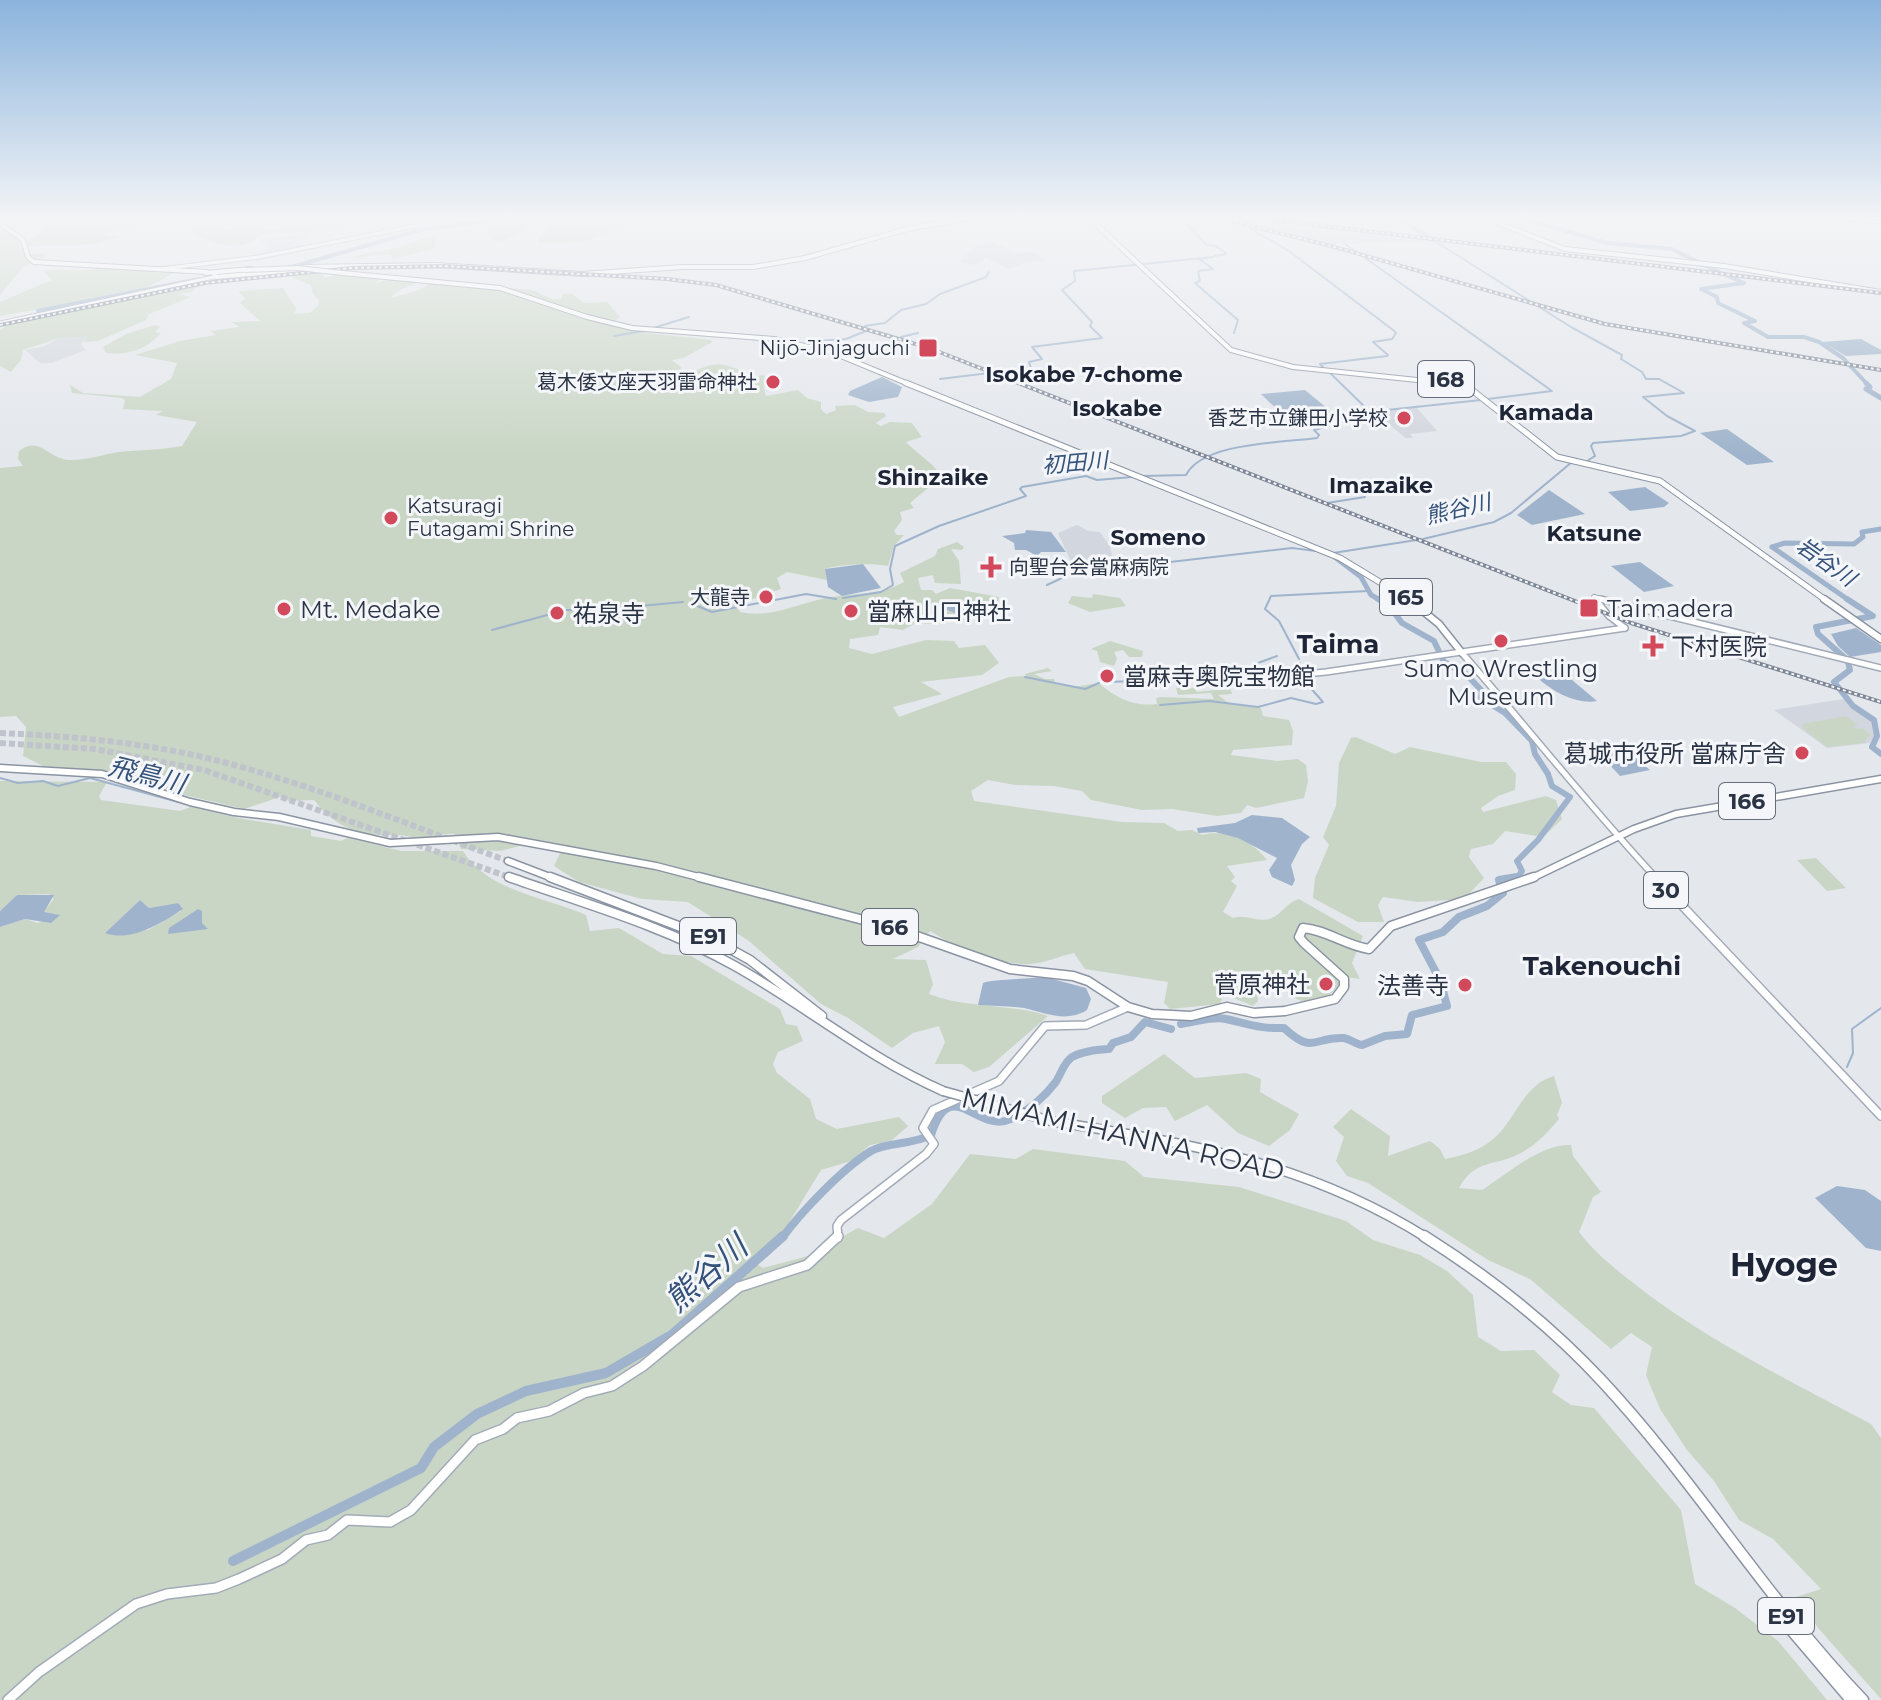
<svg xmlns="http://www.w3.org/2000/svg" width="1881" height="1700" viewBox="0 0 1881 1700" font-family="Montserrat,'Noto Sans JP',sans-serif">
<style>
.built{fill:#d2d6de}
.green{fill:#c9d6c5;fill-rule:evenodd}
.water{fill:#9fb4cc}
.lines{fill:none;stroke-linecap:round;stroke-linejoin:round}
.stream{stroke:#9fb4cc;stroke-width:2}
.river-far4{stroke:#9fb4cc;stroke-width:4}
.river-far3{stroke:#9fb4cc;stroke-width:5}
.river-far2{stroke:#9fb4cc;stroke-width:6}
.river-far1{stroke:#9fb4cc;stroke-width:8}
.river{stroke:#9fb4cc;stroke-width:10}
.highway-tunnel{stroke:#bfc3cb;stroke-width:6;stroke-dasharray:6 3;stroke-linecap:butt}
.major-far4-casing{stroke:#a3abb8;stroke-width:5}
.major-far3-casing{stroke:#a3abb8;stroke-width:6}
.major-far2-casing{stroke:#a3abb8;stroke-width:8}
.major-far1-casing{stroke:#a3abb8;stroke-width:10}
.major-casing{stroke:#a3abb8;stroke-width:12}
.highway-far4-casing{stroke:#8b94a3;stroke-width:6}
.highway-far3-casing{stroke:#8b94a3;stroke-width:7}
.highway-far2-casing{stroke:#8b94a3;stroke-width:9}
.highway-far1-casing{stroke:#8b94a3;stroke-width:11}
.highway-casing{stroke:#8b94a3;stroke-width:13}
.major-far4{stroke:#fff;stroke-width:3}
.major-far3{stroke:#fff;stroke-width:4}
.major-far2{stroke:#fff;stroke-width:5}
.major-far1{stroke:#fff;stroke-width:7}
.major{stroke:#fff;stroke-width:9}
.highway-far4{stroke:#fff;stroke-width:4}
.highway-far3{stroke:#fff;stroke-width:5}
.highway-far2{stroke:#fff;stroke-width:6}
.highway-far1{stroke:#fff;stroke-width:8}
.highway{stroke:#fff;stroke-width:10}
.rail-casing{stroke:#7d8696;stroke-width:4}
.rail{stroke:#f4f6f9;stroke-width:2;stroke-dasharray:3;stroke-linecap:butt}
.highway-bridge-far1-casing{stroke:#8b94a3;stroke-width:6;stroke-linecap:butt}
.highway-bridge-casing{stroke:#8b94a3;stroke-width:11;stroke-linecap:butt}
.highway-bridge-far1{stroke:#fff;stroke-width:4}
.highway-bridge{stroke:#fff;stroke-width:8}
.poi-dot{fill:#d1495b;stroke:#f4f6f9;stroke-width:3}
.labels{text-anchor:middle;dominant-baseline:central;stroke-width:6;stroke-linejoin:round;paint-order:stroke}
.far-poi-label{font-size:20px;fill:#2b3445;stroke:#f4f6f9;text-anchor:end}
.far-neighbourhood-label{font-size:22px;font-weight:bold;fill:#1d2536;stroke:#f4f6f9}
.shield{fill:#f4f6f9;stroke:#676e7b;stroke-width:2}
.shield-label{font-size:22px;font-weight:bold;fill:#2b3445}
.far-water-label{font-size:22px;font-style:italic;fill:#34527a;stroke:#f4f6f9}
.poi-label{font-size:24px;fill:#2b3445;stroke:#f4f6f9;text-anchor:start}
.neighbourhood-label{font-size:26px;font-weight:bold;fill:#1d2536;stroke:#f4f6f9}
.water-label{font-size:26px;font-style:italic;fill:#34527a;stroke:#f4f6f9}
.near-street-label{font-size:28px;fill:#2b3445;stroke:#f4f6f9}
.near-neighbourhood-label{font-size:32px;font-weight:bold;fill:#1d2536;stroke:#f4f6f9}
.near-water-label{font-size:32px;font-style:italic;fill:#34527a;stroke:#f4f6f9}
</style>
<rect width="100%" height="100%" fill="#e4e7ec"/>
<!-- built -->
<path class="built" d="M1243,217L1284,220L1433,241L1327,244L1252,225Z
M304,234L307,238L299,239L305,246L257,254L264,252L266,246L258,240Z
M992,242L1017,253L1034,252L1045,261L1026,262L1009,269L987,258L975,265L959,262L974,247Z
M88,337L81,344L86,350L51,363H40L25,350L45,346L59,338Z
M1416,407L1437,431L1410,434L1413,438H1406L1375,413Z
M1077,525L1088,531L1100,532L1110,546L1112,557L1072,564L1058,533Z
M1843,699L1873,719L1876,735L1869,743L1827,748L1774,710Z"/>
<!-- green -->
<path class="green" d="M82,216H93L81,224C94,225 101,219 113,216C125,213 142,216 154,216L132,223L138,225L159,216H228L216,222L251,220L214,230L253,226L274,231L287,226L269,221L273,216H326L321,217L346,220L347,216H358C338,235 296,231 266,235C257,236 251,243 243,245C229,249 202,239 190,231L195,226L186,223L129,227L100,235L119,236C90,251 59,242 29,247L26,241L43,232L46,224L36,223L39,220H75Z
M559,216H604L575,225L580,229C596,224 618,211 632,222L584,242L539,243L538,238L548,229V220Z
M527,218L531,221C523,231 509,241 496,242L486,234L488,227Z
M0,227L22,243L20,248H26L24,255L43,253L46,256L24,266L0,295Z
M433,236H437L436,245L432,249L393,259L390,254L352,258C366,251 381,252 396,248C408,245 419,238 433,236Z
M97,268L173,273C124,306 56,304 0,316V302L52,280L43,271C63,268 77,273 97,268Z
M314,272L323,274L325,278L337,274L379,277L376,283L391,279L420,281L396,292L391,298L419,290L432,282L532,290L552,299H561L563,294H572L584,303L607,302L620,317L614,321L647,333L712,340L711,343L683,358L672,360L682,368L671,376C701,376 706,355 739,370L737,374L706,385L726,387L739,383L740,379L763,375L773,382L764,388L766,396L798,390L807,398L821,402V409L826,414L836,410L835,406L855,405L868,412L884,413L886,416L876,423L881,426L890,422L912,423L922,437L906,442C917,454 930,460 939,473L934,483L910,503L914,508L900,512L902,520L894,531L897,535H904L894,546L888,566C875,563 839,564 825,569L827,580L787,572L777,578L781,589L736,605L740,612C774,619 799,602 832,597C857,593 881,595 904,582L900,573L935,556L938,549L957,542L964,547L962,550L951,549L959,561L961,584L935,583L933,575L918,578L921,590H932L936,594L950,588L999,597L996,613L969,616L970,619L936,624L916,623L903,630L880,627L878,635L850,639L849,648L872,654L926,640L954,641L959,648L985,645L999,663L982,675L921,682L942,694L893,707L899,717L1009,677L1026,676L1025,674L1048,668L1052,671L1034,674L1045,679H1054L1055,684L1074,687L1099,683C1115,698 1135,707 1157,704L1156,698L1162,697L1214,699L1211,693L1178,695L1176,688L1184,686L1186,689L1194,688L1197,692L1224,689L1221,685L1229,684L1232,694L1218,695L1229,703L1261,708L1263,716L1289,720L1293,731L1292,745L1233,750L1231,755L1277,761L1298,759L1306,765L1308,782L1304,798L1256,808L1247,805L1241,813L1217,816L1172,809L1142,810L1091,800L1082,791L1054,786L1015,785L988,780L971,791L974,801L1122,822L1164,823L1178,831L1192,830L1202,835C1226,829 1251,840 1267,860L1227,866L1235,877L1231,881L1237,886L1223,912L1233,918C1247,913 1258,924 1272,918C1283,913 1286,903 1299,899L1363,936L1352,963L1360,979L1346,977C1329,1000 1308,1014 1285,990L1257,994L1258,1001L1253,1006L1224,994L1220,1004L1170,1009L1164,1003L1168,982L1085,969L1074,953C1060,956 1045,963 1031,964C1001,966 955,947 930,931L918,947L893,959L926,960L933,984L929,994C967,1009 1009,1003 1048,1016L989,1067L974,1072L962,1064H935L945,1042L939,1026L913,1033L892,1048L848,1018L821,1004L749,941L688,902L642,899L579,882L554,866L563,847L535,842L500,851L461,849L455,834C444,833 434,837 423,838C415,839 406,835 398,835C362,837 336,829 314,800L289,801L280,797L244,809L163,790L174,780L45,767L23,756L26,727L16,716L0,717V468L23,466L18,459L19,451C40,435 48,459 69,460C85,461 104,454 119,452C140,450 162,450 182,446L197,422L156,415L163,411L123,409L125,400L122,398L72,393L70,385L83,393L140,397L171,379L177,363L135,355L180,341L216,335L210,331L240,327L231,322L260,321L240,303L246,298L239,293L240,291L283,288L296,308L294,314L310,313L318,306L319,300L313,294L311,285L291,277Z
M221,282L195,288L192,292L176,294L191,297L149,314L146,320L98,341L84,342L87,337L59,338L23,350L21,360L11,372L0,366V330L9,324L88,305Z
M155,325L160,327L155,332L161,333C145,350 130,355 106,353L103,347L126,334Z
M1093,594L1120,598L1126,606L1090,612L1068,603L1072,596L1092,598Z
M1110,641L1143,651L1142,657H1129L1123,650L1114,652L1117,659L1114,666L1100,662L1097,651L1091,649Z
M1846,716L1858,725L1853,726L1856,729L1862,728L1872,736L1867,737L1864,743L1827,747L1803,728V724Z
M1356,737L1395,754L1410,747L1481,762H1506L1516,774L1515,790L1498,796L1481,808L1483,812L1546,796L1556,800L1562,819L1543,837L1505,831L1493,844L1471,849L1469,857L1484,878L1464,899L1418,902L1383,897L1378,905L1384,922H1358L1313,898L1315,878L1329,845L1323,837L1336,806L1339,763L1351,738Z
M0,781L107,782L99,796L101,800L180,811L191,807L238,818L311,830V836L341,841L348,838L401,851H463C487,891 547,898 586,915L590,931L619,928L663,954L691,956L780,1009L786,1024L797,1026L803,1041L778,1052L773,1064L777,1073L810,1099L816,1119L837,1129L899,1117L908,1126L891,1141L870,1145L851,1161L821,1170L785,1229L752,1261L763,1268L808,1256L858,1228L884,1238L932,1204L970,1154L1016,1159L1033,1149L1125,1161L1144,1177L1239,1187L1346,1221L1373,1240L1420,1255L1447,1271L1473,1295L1478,1337L1501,1351L1534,1350L1560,1375L1552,1392L1571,1405L1594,1408L1681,1510L1695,1584L1735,1608L1778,1641L1827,1700H0V927L25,919L38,923L59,915L43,912L54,899L49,894L17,895L0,911ZM140,900L149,908L178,903L181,911L148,930L106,932Z
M1816,858L1846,888L1827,891L1797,860Z
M1164,1054L1195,1078L1246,1073L1261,1079L1260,1092L1299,1114L1290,1130L1269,1146L1238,1133L1207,1105L1175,1121L1166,1107L1143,1108L1125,1118L1102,1103V1096Z
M1554,1076L1562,1103L1557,1115L1559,1119C1548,1132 1535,1146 1519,1154C1493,1167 1475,1159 1459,1188L1482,1190C1508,1174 1539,1144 1571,1145L1573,1156L1601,1192L1593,1197L1579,1232C1595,1253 1612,1266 1632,1282C1705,1340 1789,1380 1871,1424L1881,1438V1699L1819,1629L1796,1597L1821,1589L1773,1539L1739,1520L1714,1481L1687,1450L1660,1409L1646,1375L1652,1347L1631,1333L1611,1349L1530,1279L1488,1260L1368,1183L1347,1176L1336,1161L1344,1137L1333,1127L1351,1109L1390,1136L1388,1156L1430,1141L1440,1149L1445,1159C1461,1156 1479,1151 1492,1140C1515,1122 1522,1085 1554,1076Z"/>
<!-- water -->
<path class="water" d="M1861,339L1881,350V354L1846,356L1822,342Z
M882,377L902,387L898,397L869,402L848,395L850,391Z
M1305,390L1334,414C1294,419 1290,423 1261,394Z
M1727,429L1774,462L1747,465L1700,433Z
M1645,487L1669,503L1664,507L1630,511L1608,492Z
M1549,490L1585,514L1532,525L1517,515Z
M1026,530L1051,532L1066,552H1041L1037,556L1026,550H1015L1014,543L1002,536L1025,533Z
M1640,562L1674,586L1644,592L1611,566Z
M863,564L881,588L842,596L828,587L825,569Z
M945,600L964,603H995L993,612L959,615L939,606Z
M1856,628L1881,645V652L1850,657L1838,646L1831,634Z
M1565,674L1597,701C1578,705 1553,692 1539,679Z
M1618,743L1650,770L1620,776L1595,749Z
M1252,815L1282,818L1310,837L1302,844L1291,865L1295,880L1292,886L1272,877L1269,870L1277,858L1238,838L1215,832L1198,833L1197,828L1235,823Z
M17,895H54L44,912L60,915L51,923L25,919L0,927V911Z
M140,900L149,908L178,903L183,909C163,922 131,943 105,933Z
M198,909L202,911V923L208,929L168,934L169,928Z
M1045,977L1086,988L1091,999L1087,1010C1066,1023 1046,1013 1024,1008C1009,1006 993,1006 978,1005L983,983C990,979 1031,979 1045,977Z
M1837,1186L1865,1190L1881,1201V1251L1866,1248L1815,1198Z"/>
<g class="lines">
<!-- stream -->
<path class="stream" d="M1179,216L1207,245L1216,246L1226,253
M1278,218L1350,228
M1250,225L1251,229L1289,251L1393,330L1396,333L1392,339L1373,342L1388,355
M1433,240L1571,327L1622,355L1621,359L1642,372L1646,379H1659L1684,393L1643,397L1667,416L1695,431L1681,436L1593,443L1591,446L1595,456L1587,461
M1345,244L1357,252
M1361,255L1552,391L1488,399
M1215,256L1226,254
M1209,258L1199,259L1213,269L1198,271L1200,281L1195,283L1238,320L1234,333
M653,328L689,317
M614,336L643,331
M901,337L918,333
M817,341L846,339L866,331L865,326L885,323L901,310L926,304L940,294L986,277L989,272
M1324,368L1320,364L1387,356
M940,379L1031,368L1029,362L1042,359L1032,347L1102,338L1090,326L1092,322L1062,290L1075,281L1074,271L1213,257
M1387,410L1481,400
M1143,476L1186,475C1203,442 1282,443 1317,438L1319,435L1314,430L1329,426L1337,416L1367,409L1328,371
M1327,503L1365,497
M1333,553L1423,539L1494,522L1511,513L1572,462
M1170,562L1292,548L1316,551
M1047,585L1062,578
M843,598L881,592L893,585L890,569L895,546L939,526L1026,496L1020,489L1022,487L1086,476L1097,480L1132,477
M690,603L712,612L806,594L836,599
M565,610H584
M597,610L683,602
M492,630L562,611
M1299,659L1279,621L1265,609L1271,596L1368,591
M1299,672L1300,663
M1025,677L1085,689L1099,683
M1110,682L1132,681L1130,672L1169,667L1175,677L1254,670L1255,664L1277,656
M1103,683L1108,682
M1160,705L1209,701L1258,707L1291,698L1316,704L1323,702L1301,677
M0,778L18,783L43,781L58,786L90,778L186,804
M1847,1067L1853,1053L1852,1029L1881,1008"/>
<!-- river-far4 -->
<path class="river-far4" d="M1240,216L1250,225
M1277,216H1289
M1396,216L1433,240
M1474,216L1532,221L1607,243L1672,249L1700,263
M1701,264L1744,283L1701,289L1717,297L1718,303L1755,321L1744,323L1768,337H1804L1819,342L1843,358L1868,385
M288,268L421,230L522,216
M38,311L199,279"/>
<!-- river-far3 -->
<path class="river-far3" d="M1866,383L1870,387L1866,389L1881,398
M1332,555L1361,577L1371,595L1382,601
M1850,601L1772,547L1785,543L1854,544L1863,537L1862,532L1881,529"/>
<!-- river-far2 -->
<path class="river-far2" d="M1378,599L1387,603L1402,623L1434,641L1444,662L1466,674L1482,691L1481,698L1505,713L1532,741L1535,754L1548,774L1552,786L1570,797L1538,840L1517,861L1522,871L1518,877L1505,879
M1844,657L1818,634L1816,627L1873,616L1847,599
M1848,662L1850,670L1834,682L1853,706L1874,720L1877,736L1872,747L1881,754"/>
<!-- river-far1 -->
<path class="river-far1" d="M1501,887L1499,880L1517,877
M1181,1024C1194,1022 1214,1016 1226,1019C1249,1024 1260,1029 1284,1028C1314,1056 1314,1036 1344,1038C1350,1039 1355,1044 1362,1045L1385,1036L1407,1034L1412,1015L1447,1006L1440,980L1419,940L1443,932L1459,917L1487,906L1503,893
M782,1238C802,1211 842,1169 871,1151C887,1142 912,1145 931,1135C951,1072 977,1135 1011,1119C1028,1111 1044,1097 1055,1083C1061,1075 1063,1063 1072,1057C1083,1051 1097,1050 1109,1049L1113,1043L1131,1037L1145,1022L1171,1029"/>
<!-- river -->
<path class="river" d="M233,1561L421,1468L434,1447L477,1414L526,1391L606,1373L673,1334L783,1236"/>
<!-- highway-tunnel -->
<path class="highway-tunnel" d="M0,733C69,736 139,742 207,758C310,783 408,825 508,861
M0,743L95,749L204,770L509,877"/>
<defs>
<path id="major-far4" d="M1823,216L1881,222
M161,269L259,257L465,216
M0,323L214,277"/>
<path id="major-far3" d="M1594,597L1608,601
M1594,597L1597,601"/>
<path id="major-far2" d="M1595,599L1609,616L1625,628
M1600,599L1881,668
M1462,653C1528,728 1589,806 1657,879
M1261,678L1326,672L1625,628"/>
<path id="major-far1" d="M1655,877L1881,1116
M838,1238L837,1226L841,1220L926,1154L934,1144L923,1128L933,1110L999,1081L1045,1026L1086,1025L1128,1007"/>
<path id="major" d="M8,1700L39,1672L136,1604L167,1594L216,1588L239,1579L282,1559L306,1540L328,1535L347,1520L390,1522L411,1510L475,1440L503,1429L517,1418L549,1411L584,1393L612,1386L643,1366L739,1287L807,1265L838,1236"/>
<path id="highway-far4" d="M1087,216L1231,350L1293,367L1465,385
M1480,216L1565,249L1724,266L1881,292
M0,223L23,240L28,257L34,262L207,272
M304,267L435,265L582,274L682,267H753L805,258L907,229L979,216
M205,273L251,269
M343,273L500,288L587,317L632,328L774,339L831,352L911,385
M214,274L216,277L295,270"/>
<path id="highway-far3" d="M906,383L1340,558L1411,601
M1463,383L1557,457L1660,481L1827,601"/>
<path id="highway-far2" d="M1408,599L1439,624L1462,653
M1824,599L1881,639
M0,768L102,774L190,802L234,812L279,817L390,843L498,837L656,866L706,879
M508,861L555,879
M509,877L515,879
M1530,879L1634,829L1676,814L1881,779"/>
<path id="highway-far1" d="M509,877C586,904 664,926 735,966C806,1006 868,1058 943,1091
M550,877L712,939L750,960L822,1016
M699,877L894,928L1010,969L1073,976L1088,981L1128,1007L1152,1014L1191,1016L1227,1007L1254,1013L1285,1011L1335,999L1344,987V979L1304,943L1299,937L1303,928C1327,930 1344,945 1369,949L1391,926L1534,877
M1051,1121C1190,1144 1304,1161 1427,1238"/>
<path id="highway" d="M1424,1236C1489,1277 1549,1324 1602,1381C1696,1482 1767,1600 1863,1700
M1787,1625L1851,1700"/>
</defs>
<!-- major-far4 casing -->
<use href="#major-far4" class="major-far4-casing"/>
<!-- major-far3 casing -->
<use href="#major-far3" class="major-far3-casing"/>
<!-- major-far2 casing -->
<use href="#major-far2" class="major-far2-casing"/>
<!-- major-far1 casing -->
<use href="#major-far1" class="major-far1-casing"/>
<!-- major casing -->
<use href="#major" class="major-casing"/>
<!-- highway-far4 casing -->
<use href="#highway-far4" class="highway-far4-casing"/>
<!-- highway-far3 casing -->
<use href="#highway-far3" class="highway-far3-casing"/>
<!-- highway-far2 casing -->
<use href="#highway-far2" class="highway-far2-casing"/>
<!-- highway-far1 casing -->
<use href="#highway-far1" class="highway-far1-casing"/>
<!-- highway casing -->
<use href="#highway" class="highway-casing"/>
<!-- major-far4 -->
<use href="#major-far4" class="major-far4"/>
<!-- major-far3 -->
<use href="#major-far3" class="major-far3"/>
<!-- major-far2 -->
<use href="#major-far2" class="major-far2"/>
<!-- major-far1 -->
<use href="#major-far1" class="major-far1"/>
<!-- major -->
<use href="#major" class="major"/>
<!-- highway-far4 -->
<use href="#highway-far4" class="highway-far4"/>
<!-- highway-far3 -->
<use href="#highway-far3" class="highway-far3"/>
<!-- highway-far2 -->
<use href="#highway-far2" class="highway-far2"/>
<!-- highway-far1 -->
<use href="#highway-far1" class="highway-far1"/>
<!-- highway -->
<use href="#highway" class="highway"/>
<defs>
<path id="rail" d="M1211,216L1331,246L1605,324L1881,370
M1250,217L1881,293
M0,325L204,283L351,268L444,266L667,279L716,285L929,348L1631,623L1881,702"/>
</defs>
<!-- rail casing -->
<use href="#rail" class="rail-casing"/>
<!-- rail -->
<use href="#rail" class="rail"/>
<defs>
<path id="highway-bridge-far1" d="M245,270L298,268L343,273"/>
<path id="highway-bridge" d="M943,1091L1051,1121"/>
</defs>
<!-- highway-bridge-far1 casing -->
<use href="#highway-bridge-far1" class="highway-bridge-far1-casing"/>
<!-- highway-bridge casing -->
<use href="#highway-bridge" class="highway-bridge-casing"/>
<!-- highway-bridge-far1 -->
<use href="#highway-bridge-far1" class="highway-bridge-far1"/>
<!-- highway-bridge -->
<use href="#highway-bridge" class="highway-bridge"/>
</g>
<!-- sky -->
<linearGradient id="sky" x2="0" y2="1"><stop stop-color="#8bb4dd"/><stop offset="0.48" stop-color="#f3f4f6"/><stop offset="1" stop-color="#f3f4f6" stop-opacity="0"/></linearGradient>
<rect width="1881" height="454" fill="url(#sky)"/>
<!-- markers -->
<g class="poi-dot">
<rect x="918" y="338" width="20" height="20" rx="4"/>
<circle cx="773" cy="382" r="8"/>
<circle cx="1404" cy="418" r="8"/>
<circle cx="391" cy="518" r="8"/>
<path d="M987 555h8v8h8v8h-8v8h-8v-8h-8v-8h8z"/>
<circle cx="766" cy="597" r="8"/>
<rect x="1579" y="598" width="20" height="20" rx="4"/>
<circle cx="284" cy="609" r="8"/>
<circle cx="851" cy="611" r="8"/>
<circle cx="557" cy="613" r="8"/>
<circle cx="1501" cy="641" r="8"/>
<path d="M1649 634h8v8h8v8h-8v8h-8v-8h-8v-8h8z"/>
<circle cx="1107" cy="676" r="8"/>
<circle cx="1802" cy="753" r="8"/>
<circle cx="1326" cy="984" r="8"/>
<circle cx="1465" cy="985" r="8"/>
</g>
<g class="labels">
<!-- far-poi labels -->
<g class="far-poi-label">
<text x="910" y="348">Nijō-Jinjaguchi</text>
<text x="757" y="382">葛木倭文座天羽雷命神社</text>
<text x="1388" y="418">香芝市立鎌田小学校</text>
<text x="407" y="506" text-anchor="start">Katsuragi<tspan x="407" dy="23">Futagami Shrine</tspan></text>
<text x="1009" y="567" text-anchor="start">向聖台会當麻病院</text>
<text x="750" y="597">大龍寺</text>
</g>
<!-- far-neighbourhood labels -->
<g class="far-neighbourhood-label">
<text x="1084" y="374">Isokabe 7-chome</text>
<text x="1117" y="408">Isokabe</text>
<text x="1546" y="412">Kamada</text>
<text x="933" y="477">Shinzaike</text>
<text x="1381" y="485">Imazaike</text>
<text x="1594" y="533">Katsune</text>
<text x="1158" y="537">Someno</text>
</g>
<!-- shield labels -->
<g class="shield">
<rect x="1418" y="361" width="56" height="36" rx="6"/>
<rect x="1380" y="579" width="52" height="36" rx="6"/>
<rect x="1719" y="783" width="56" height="36" rx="6"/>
<rect x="1644" y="872" width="44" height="36" rx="6"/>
<rect x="862" y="909" width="56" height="36" rx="6"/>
<rect x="680" y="918" width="56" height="36" rx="6"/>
<rect x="1758" y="1598" width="56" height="36" rx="6"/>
</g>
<g class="shield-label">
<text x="1446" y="379">168</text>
<text x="1406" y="597">165</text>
<text x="1747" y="801">166</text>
<text x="1666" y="890">30</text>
<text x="890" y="927">166</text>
<text x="708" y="936">E91</text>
<text x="1786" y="1616">E91</text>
</g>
<!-- far-water labels -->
<g class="far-water-label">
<text transform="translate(1075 463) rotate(-5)">初田川</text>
<text transform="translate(1458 509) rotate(-13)">熊谷川</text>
<text transform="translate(1826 562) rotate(35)">岩谷川</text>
</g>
<!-- poi labels -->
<g class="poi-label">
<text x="1607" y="608">Taimadera</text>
<text x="300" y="609">Mt. Medake</text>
<text x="867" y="611">當麻山口神社</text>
<text x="573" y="613">祐泉寺</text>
<text x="1671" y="646">下村医院</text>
<text x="1501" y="668" text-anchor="middle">Sumo Wrestling<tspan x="1501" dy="28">Museum</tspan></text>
<text x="1123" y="676">當麻寺奥院宝物館</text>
<text x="1786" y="753" text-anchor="end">葛城市役所 當麻庁舎</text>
<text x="1310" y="984" text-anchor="end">菅原神社</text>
<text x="1449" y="985" text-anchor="end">法善寺</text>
</g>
<!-- neighbourhood labels -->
<g class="neighbourhood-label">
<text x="1338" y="644">Taima</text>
<text x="1602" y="966">Takenouchi</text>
</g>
<!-- water labels -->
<g class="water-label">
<text transform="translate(147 775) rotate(14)">飛鳥川</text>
</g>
<!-- near-street labels -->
<g class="near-street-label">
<text transform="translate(1123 1134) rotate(13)">MIMAMI-HANNA ROAD</text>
</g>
<!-- near-neighbourhood labels -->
<g class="near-neighbourhood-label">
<text x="1784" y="1264">Hyoge</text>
</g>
<!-- near-water labels -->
<g class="near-water-label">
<text transform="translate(706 1273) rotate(-41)">熊谷川</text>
</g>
</g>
</svg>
